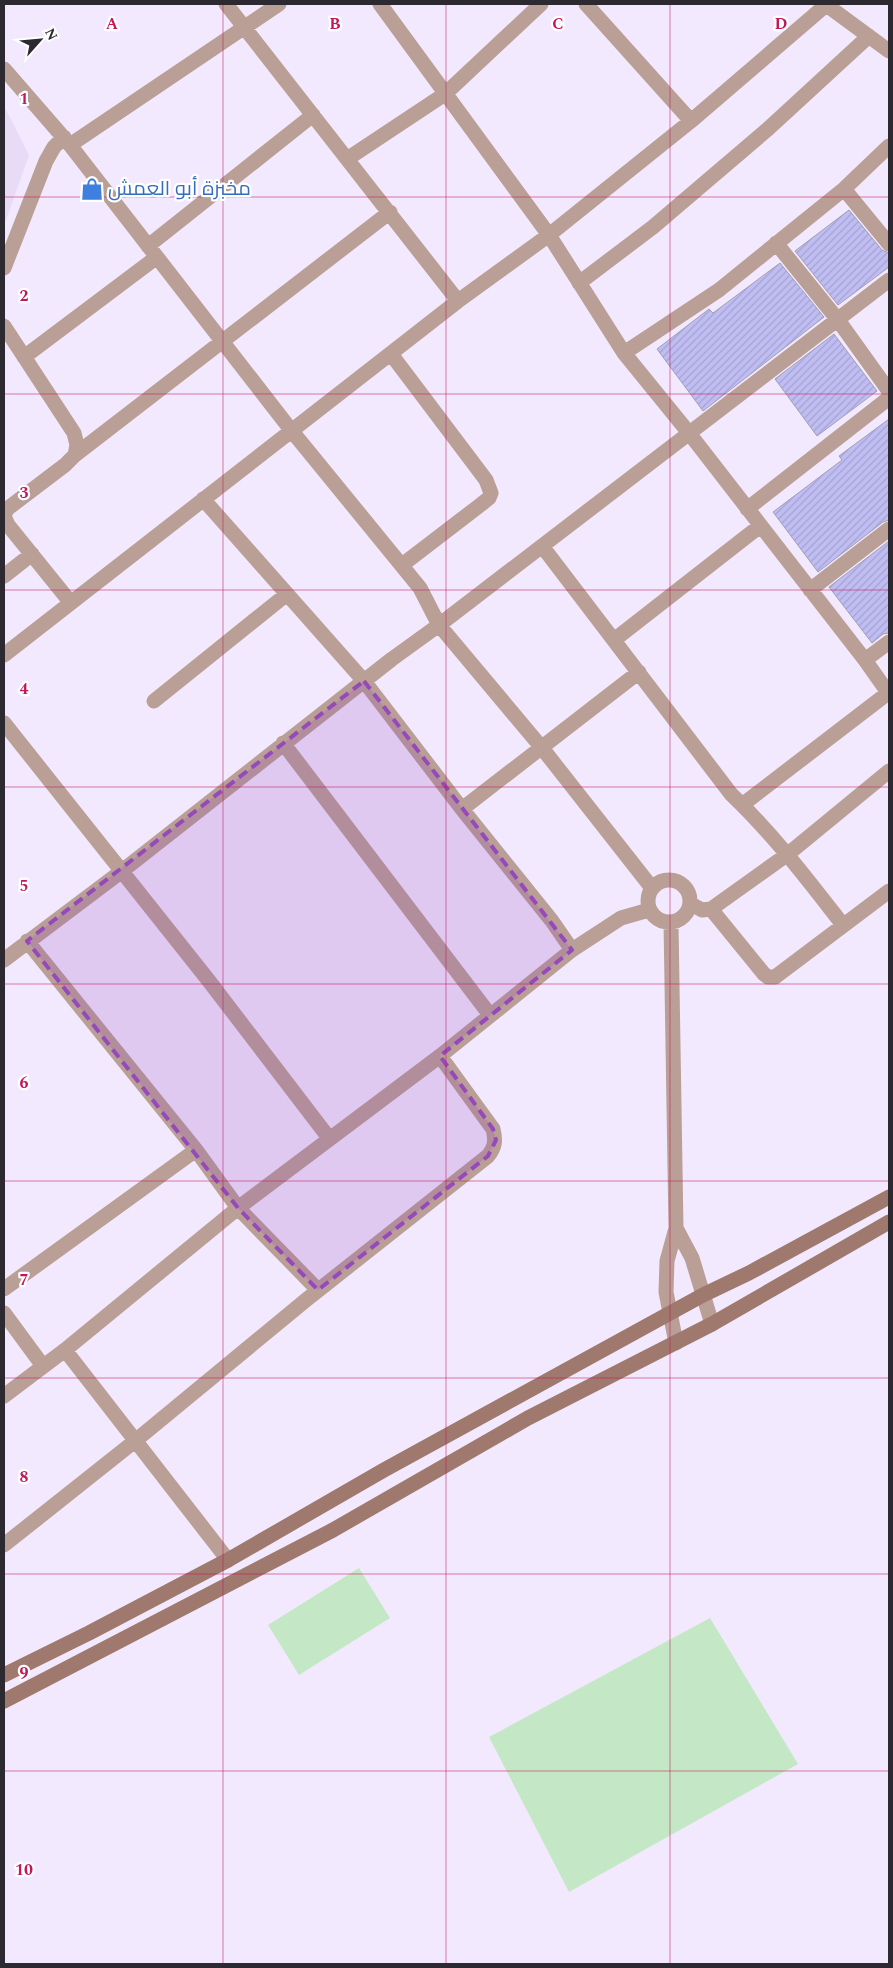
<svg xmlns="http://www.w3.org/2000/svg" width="893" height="1968" viewBox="0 0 893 1968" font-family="Spectral,Cairo,serif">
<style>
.built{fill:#e8dbf7}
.park{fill:#c4e8c5}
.building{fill:url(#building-hatch);stroke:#a09fb4}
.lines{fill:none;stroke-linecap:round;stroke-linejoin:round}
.street{stroke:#ba9f97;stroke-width:15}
.secondary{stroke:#9f796d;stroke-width:15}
.marked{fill:#9549ba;fill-opacity:0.2;stroke:#9549ba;stroke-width:4;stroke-dasharray:10 6;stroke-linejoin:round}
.grid{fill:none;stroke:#c2185b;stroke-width:1;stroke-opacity:0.55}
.labels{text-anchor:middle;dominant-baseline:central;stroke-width:4.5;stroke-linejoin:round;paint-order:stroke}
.shop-label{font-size:20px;fill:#366cbe;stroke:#fff;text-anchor:start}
.grid-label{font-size:16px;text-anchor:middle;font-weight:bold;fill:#c2185b;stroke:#fff;stroke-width:4.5;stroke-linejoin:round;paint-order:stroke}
</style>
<defs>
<pattern id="building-hatch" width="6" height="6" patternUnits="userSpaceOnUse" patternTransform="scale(1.25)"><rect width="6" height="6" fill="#c0bdf3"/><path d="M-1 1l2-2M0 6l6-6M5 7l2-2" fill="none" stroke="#a5a2d1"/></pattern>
</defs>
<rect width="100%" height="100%" fill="#f3e9fe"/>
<!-- built -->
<path class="built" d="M4,106L29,155L4,226Z"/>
<!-- park -->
<path class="park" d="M359,1568L390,1618L299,1675L268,1625Z
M710,1618L798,1764L569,1892L489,1737Z"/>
<!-- building -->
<path class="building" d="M849,210L882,250L889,253V267L838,305L795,251Z
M780,263L824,317L703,411L657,349L709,309L713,313Z
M834,334L877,391L817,436L775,379Z
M889,419V520L883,522L818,572L773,512L842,460L839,456Z
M889,541V633L883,634L872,643L829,587Z"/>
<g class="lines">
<!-- street -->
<path class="street" d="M226,4L347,159
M380,4L549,235L624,353L689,433L865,660L889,694
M586,4L691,121
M825,4L889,51
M4,69L70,145L291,430L420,588L439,625L542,748L652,888
M70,145L279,4
M844,189L889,244
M776,243L838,320L889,391
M148,246L313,115
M4,268L46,161L54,147L64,137
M579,283L653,227L769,128L869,36
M458,301L347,159L445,94L541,4
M4,326L74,433L77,445L75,455L65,465L7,509L4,516L8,525L71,603
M624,353L719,290L844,189L889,146
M391,354L486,480L491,493L489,498L479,506L402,565
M24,357L157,257
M75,455L390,212
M203,499L364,681L462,809L552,921L572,950
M747,509L889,398
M542,546L731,794C774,835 807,879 843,925
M4,576L32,554
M810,590L889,529
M614,640L760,526
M4,655L458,301L549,235L691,121L826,5
M865,660L889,642
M154,701L287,594
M4,723L209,981L329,1138
M283,743L490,1015
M742,805L888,693
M462,809L639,672
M648 901a21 21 0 1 1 42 0a21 21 0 1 1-42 0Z
M691,904L702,910L711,909L788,854L889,771
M711,909L764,974L768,977H775L889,891
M671,923L676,1228L667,1261L666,1292L676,1343
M27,941L196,1150L238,1208L318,1290
M4,960L122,871L392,659L439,625L889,280
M676,1228L692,1258L712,1324
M4,1289L196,1150
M4,1313L43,1366
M65,1350L228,1560
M4,1396L65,1350L238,1208L440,1056L572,950L621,918L649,910
M4,1545L135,1441L306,1300L488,1156C495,1147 496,1141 493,1129L440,1056"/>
<!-- secondary -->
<path class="secondary" d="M4,1675L89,1633L228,1560L384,1470L703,1295L749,1273L889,1197
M4,1701L333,1530L528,1418L712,1324L889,1222"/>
</g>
<!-- marked area -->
<path class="marked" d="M364,681L572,950L440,1056L493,1129L496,1140L488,1156L318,1290L238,1208L27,941Z"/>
<!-- grid -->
<path class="grid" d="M223,4V1964M446,4V1964M670,4V1964M4,197H889M4,394H889M4,590H889M4,787H889M4,984H889M4,1181H889M4,1378H889M4,1574H889M4,1771H889"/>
<!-- icons -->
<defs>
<symbol id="shop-bare" viewBox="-9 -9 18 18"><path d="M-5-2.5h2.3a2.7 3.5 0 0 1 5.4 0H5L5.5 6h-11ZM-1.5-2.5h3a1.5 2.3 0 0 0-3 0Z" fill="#3f7fe0" stroke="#fff" stroke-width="2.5" paint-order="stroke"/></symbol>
</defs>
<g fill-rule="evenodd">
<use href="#shop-bare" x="76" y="173" width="32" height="32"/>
</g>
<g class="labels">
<!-- shop labels -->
<g class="shop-label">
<text x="108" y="189">مخبزة أبو العمش</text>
</g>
</g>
<g class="grid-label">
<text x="112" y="29">A</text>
<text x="335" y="29">B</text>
<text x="558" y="29">C</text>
<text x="781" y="29">D</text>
<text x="24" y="104">1</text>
<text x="24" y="301">2</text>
<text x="24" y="498">3</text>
<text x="24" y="694">4</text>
<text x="24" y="891">5</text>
<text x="24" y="1088">6</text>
<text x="24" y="1285">7</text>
<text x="24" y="1482">8</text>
<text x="24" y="1678">9</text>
<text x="24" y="1875">10</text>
</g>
<!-- border -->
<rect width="893" height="1968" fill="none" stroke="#2c2930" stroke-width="10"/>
<!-- north arrow -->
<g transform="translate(40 40) rotate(63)" stroke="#ffffff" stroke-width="4" paint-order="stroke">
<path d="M0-4L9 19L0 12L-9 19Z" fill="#2c2930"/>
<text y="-8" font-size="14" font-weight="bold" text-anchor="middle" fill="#2c2930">N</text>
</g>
</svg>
